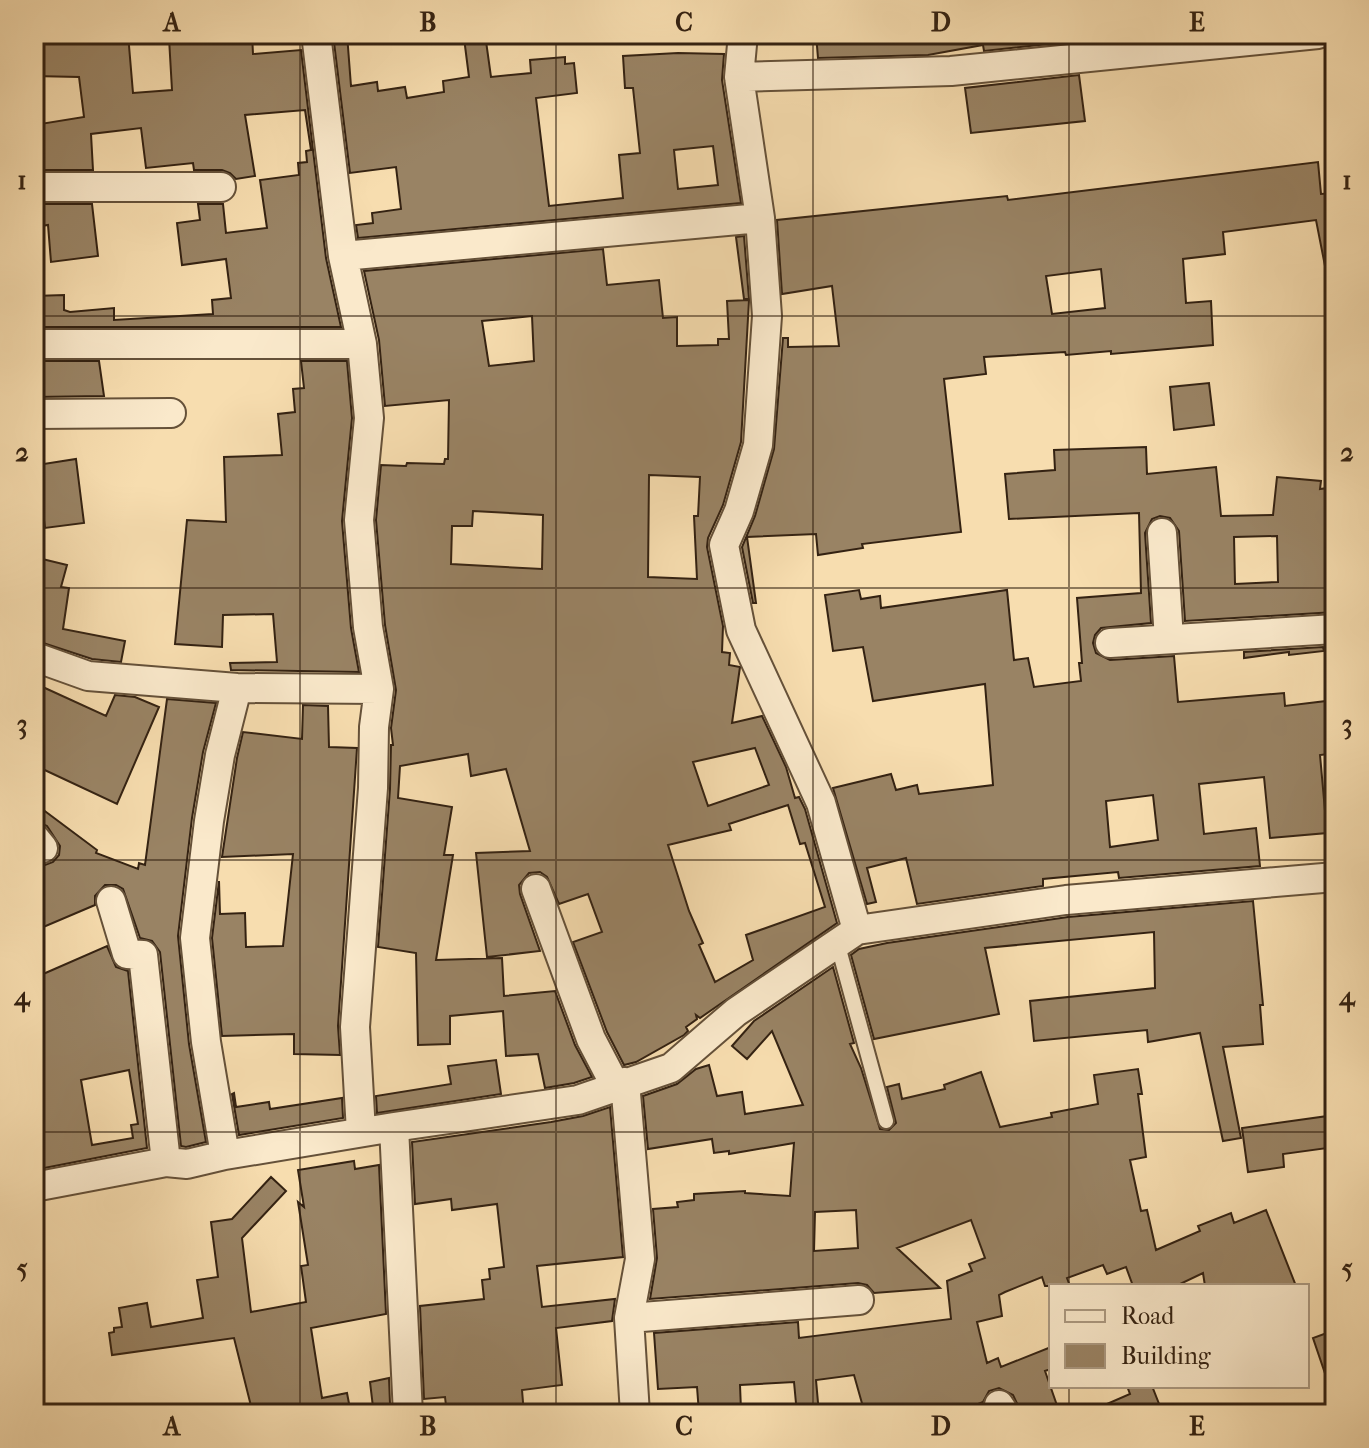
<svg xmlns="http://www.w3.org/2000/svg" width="1369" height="1448" viewBox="0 0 1369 1448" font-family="'IM FELL French Canon',serif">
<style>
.building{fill:#998364;stroke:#342212;stroke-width:2;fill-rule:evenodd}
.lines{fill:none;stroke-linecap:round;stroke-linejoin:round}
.service-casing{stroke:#655139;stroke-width:18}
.minor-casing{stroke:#655139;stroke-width:32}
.service{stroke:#fae9cb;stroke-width:14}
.minor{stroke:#fae9cb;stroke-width:28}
.grid{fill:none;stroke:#342212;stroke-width:2;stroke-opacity:0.55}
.neatline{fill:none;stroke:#342212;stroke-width:3}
.grid-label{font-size:26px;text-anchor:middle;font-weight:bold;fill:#342212}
</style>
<rect width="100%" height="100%" fill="#f7ddaf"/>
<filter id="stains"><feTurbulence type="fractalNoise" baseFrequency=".0025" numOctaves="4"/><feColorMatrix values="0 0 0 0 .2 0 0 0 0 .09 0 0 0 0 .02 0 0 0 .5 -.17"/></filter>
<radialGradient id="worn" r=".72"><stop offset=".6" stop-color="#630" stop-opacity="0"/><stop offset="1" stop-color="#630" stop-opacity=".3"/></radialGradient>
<!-- building -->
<path class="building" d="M128,34L133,93L172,90L169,38L252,34L253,54L301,50L326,258L341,327H34V296L64,295V310L70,312L114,308V320L213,314L212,300L231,298L226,259L182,265L177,223L200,220L198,204H223L226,233L267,228L260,180L299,175L298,163L307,162L306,151L311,150L305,110L245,115L255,176L236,179L230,173L222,170H194L193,163L146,168L141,128L91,134L93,170H34V125L84,117L79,77L34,76V36Z
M333,34H347L351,86L377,82L378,91L405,87L407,98L444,92L443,81L469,77L464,38L485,34L491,77L531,73L530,60L565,57V64L574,63L577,93L536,98L549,206L623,198L619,155L640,153L633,88H625L623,56L678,53L724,54L722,80L741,203L358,238L356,225L373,223L372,213L401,209L396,167L350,173ZM713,146L718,185L678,189L674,150Z
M816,34H1074L1075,41L984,51L983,45L928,55L818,58Z
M1079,75L1085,121L971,133L965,88Z
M1318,162L1321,194L1335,193V265L1325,266L1316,220L1223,232L1225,254L1183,259L1186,303L1211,301L1213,345L1111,354V351L1066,355L1065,352L984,357L986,374L944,379L961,532L862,544L863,548L818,555L816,534L747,537L756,603H753L742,547L755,516L774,449L783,338H788V347L839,346L832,286L782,294L777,220L1007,196L1008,200ZM1101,269L1105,308L1052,314L1046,276Z
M34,204H92L98,256L51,262L48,225L34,227Z
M744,236L749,299H744L736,237Z
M603,249L607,285L659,280L663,318L677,317V346L718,345V339H729L727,301L749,300L741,442L723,505L708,538L707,547L723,626L722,652L730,653L729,665L740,667L732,723L762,716L786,767L795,798L799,797L805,809L837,923L700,1018L696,1015L697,1019L686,1027L688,1031L684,1035L636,1062L624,1065L607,1032L573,942L602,932L588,894L559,904L547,877L540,872L529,873L519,885L520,894L540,951L487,957L476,853L530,851L506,769L471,776L468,754L400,766L398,798L452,807L444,855H453L436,960L502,958L504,996L555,991L575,1045L592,1077L574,1083L545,1088L538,1054L506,1056L503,1011L450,1016V1044L418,1045L416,953L378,947L390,789L391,745H393L391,728L396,690L385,625L376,520L381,465L406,466L407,463L444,464L445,459H448L449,400L385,406L379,340L364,271ZM532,316L534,361L489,366L482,321ZM649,475L700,477L698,516H694L697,579L648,577ZM473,511L543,515L542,569L451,564L452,526H472ZM755,748L769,785L708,806L693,762ZM788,805L800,844L805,843L825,907L746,935L753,960L715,982L699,945L703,943L689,911L668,845L731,830L729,824Z
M34,361H99L104,396L34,397Z
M301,361H347L352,418L342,521L351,628L359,672L231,670L230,663L277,662L273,614L223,615L222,647L175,644L187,520L226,522L224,457L282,455L278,414L295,412L293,389L304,388Z
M1209,383L1214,425L1174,430L1170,387Z
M1146,447L1147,474L1216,467L1221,516L1273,515L1277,477L1321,481L1320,489L1335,487V612L1185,621L1179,531L1170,518L1160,516L1152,519L1145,533L1151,623L1101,628L1095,635L1093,643L1096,653L1110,660L1174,656L1178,702L1284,693L1285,706L1335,700V753L1320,755L1327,833L1270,838L1264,777L1199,784L1204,834L1256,828L1260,866L1119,878L1118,872L1043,879V886L917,904L906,858L867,868L876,902L867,904L833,788L891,774L896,790L917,785L919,794L993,785L985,684L873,701L863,647L833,651L825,595L859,590L861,599L880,596L881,608L1007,590L1014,660L1028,658L1034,687L1081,681L1079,663H1082L1077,598L1141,593L1139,513L1009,519L1005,474L1055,470L1054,450ZM1277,536L1278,582L1235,584L1234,537ZM1153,795L1158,840L1110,847L1106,801Z
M76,459L84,523L45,528L37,465Z
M34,557L67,565L61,587L69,588L63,629L125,641L121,662L92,659L34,640Z
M1323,647L1324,651L1289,655V652L1244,658V652Z
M34,683L106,716L115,695L135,697L159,707L117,804L34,765Z
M167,699L216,703L203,752L192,818L178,936L189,1044L206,1142L186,1147L181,1146L160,952L152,941L140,938L123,889L116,885H105L95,896V905L34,931V862L45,865L53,862L59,855L60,846L47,826L34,820V803L97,850L96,853L138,869L139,863L145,865Z
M303,705L328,706L329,747L357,748L338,1026L340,1055L294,1054V1034L222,1036L212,938L219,881L220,914L245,913L246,947L283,946L293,854L222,857L237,758L243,732L302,739Z
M1253,901L1263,1005H1260L1263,1044L1223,1047L1241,1138L1223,1141L1200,1033L1148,1042L1147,1030L1034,1041L1030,1001L1155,988L1154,932L985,948L999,1014L874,1039L851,955L859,949L887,943L1068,917Z
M107,946L116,967L128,971L147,1148L34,1170V978ZM129,1070L138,1124L131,1125L133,1138L92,1145L81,1080Z
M833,967L854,1043L850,1044L861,1068L880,1129L889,1130L896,1123L887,1087L899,1084L902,1099L945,1089L944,1085L981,1072L1000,1127L1052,1117L1051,1113L1098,1104L1094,1075L1138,1069L1142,1094H1138L1146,1157L1130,1160L1141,1211L1147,1210L1156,1250L1200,1231L1198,1226L1231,1213L1234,1223L1266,1210L1296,1286H1205L1203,1273L1176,1286H1133L1126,1267L1107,1274L1103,1265L1067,1278L1070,1286H1045L1042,1277L1005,1292L999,1295L1002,1316L977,1322L987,1363L998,1358L1001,1367L1051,1347V1369L1045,1371L1060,1414H1022L1013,1395L999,1388L989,1391L983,1402L963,1410L964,1414H865L854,1375L816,1380L819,1414H797L794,1382L740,1385L741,1410L699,1413L697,1387L658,1389L654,1333L798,1322L799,1338L951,1319L947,1281L972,1271L969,1264L985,1258L971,1220L897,1248L940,1288L874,1293L867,1285L858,1283L650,1299L657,1258L653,1209L678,1207L677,1202L694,1200V1194L745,1191V1193L790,1196L794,1143L729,1154V1151L714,1153L712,1139L648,1149L643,1096L677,1084L696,1069L709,1065L717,1096L742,1092L745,1114L803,1105L772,1031L747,1059L732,1046L754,1021ZM856,1210L858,1248L814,1251L815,1212Z
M496,1060L501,1094L377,1113L376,1096L451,1084L448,1066Z
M234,1093L236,1107L269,1102L270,1109L342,1098L343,1118L239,1135L232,1094Z
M610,1107L623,1257L537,1266L542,1307L615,1299L612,1321L556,1328L562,1385L522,1390L524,1414H447L445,1397L424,1399L420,1306L484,1299L482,1280L490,1279L489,1269L504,1267L497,1204L452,1210L451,1199L415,1204L412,1142L551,1122L583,1116Z
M1335,1115V1147L1283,1154L1284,1167L1248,1172L1242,1128Z
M354,1161L355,1169L379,1165L386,1314L311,1328L322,1398L347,1393L351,1414H253L234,1338L112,1355L109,1333L114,1332V1328L122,1327L119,1308L147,1303L151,1327L203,1318L197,1280L218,1277L211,1222L232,1219L271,1177L286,1191L242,1238L251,1312L306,1302L301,1266L308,1265L298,1202L304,1207L298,1170Z
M1335,1330V1391H1331L1313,1338Z
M389,1378L390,1404L373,1407L370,1382Z
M1127,1386H1152L1163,1414H1084L1130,1394Z"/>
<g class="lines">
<defs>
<path id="service" d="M837,942L886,1121"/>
<path id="minor" d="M316,34L343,256L362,344L369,418L359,520L368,627L379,689L374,727L373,788L355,1027L361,1132
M743,34L739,77L760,218L767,316L758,445L739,511L724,545L741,630L821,803L857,930
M739,77L951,71L1318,34
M34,187H221
M343,256L760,218
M34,344H362
M34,414L171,413
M1162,533L1169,639
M1110,643L1335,629
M34,660L35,657L88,676L237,688L379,689
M34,837L43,848
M536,889L591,1039L615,1085
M111,901L127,954L143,955L166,1162
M625,1082L640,1259L629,1318L635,1414
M394,1127L408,1414
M225,1155L206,1042L195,938L209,821L220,755L237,688
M34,1187L166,1162L187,1164L225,1155L394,1127L578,1100L671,1068L736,1012L857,930L1066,900L1335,877
M629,1318L859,1300
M999,1405L1005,1414"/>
</defs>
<!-- service casing -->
<use href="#service" class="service-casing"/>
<!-- minor casing -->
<use href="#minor" class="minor-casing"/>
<!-- service -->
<use href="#service" class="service"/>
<!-- minor -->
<use href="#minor" class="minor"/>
</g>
<!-- grid -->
<path class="grid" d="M300,34V1414M556,34V1414M813,34V1414M1069,34V1286M34,316H1335M34,588H1335M34,860H1335M34,1132H1335M1069,1386V1414"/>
<!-- margin -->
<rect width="1369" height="1448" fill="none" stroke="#f7ddaf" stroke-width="88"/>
<!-- legend -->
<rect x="1049" y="1284" width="260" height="104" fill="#fae9cb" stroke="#ab9981" stroke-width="2"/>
<rect x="1065" y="1310" width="40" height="12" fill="#fae9cb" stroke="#ab9981" stroke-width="2"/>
<text x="1121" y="1324" font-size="24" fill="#342212">Road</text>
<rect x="1065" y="1344" width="40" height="24" fill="#998364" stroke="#ab9981" stroke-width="2"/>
<text x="1121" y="1364" font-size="24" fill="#342212">Building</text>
<rect x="44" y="44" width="1281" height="1360" class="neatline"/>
<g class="grid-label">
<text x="172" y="31">A</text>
<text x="428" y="31">B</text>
<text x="684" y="31">C</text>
<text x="941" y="31">D</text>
<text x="1197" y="31">E</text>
<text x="22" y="189">1</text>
<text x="1347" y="189">1</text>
<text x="22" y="461">2</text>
<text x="1347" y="461">2</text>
<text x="22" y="733">3</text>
<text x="1347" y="733">3</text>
<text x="22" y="1005">4</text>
<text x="1347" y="1005">4</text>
<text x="22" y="1277">5</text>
<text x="1347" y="1277">5</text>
<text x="172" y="1435">A</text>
<text x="428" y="1435">B</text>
<text x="684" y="1435">C</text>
<text x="941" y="1435">D</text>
<text x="1197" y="1435">E</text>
</g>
<rect width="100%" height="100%" filter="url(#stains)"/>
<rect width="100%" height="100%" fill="url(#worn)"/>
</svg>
